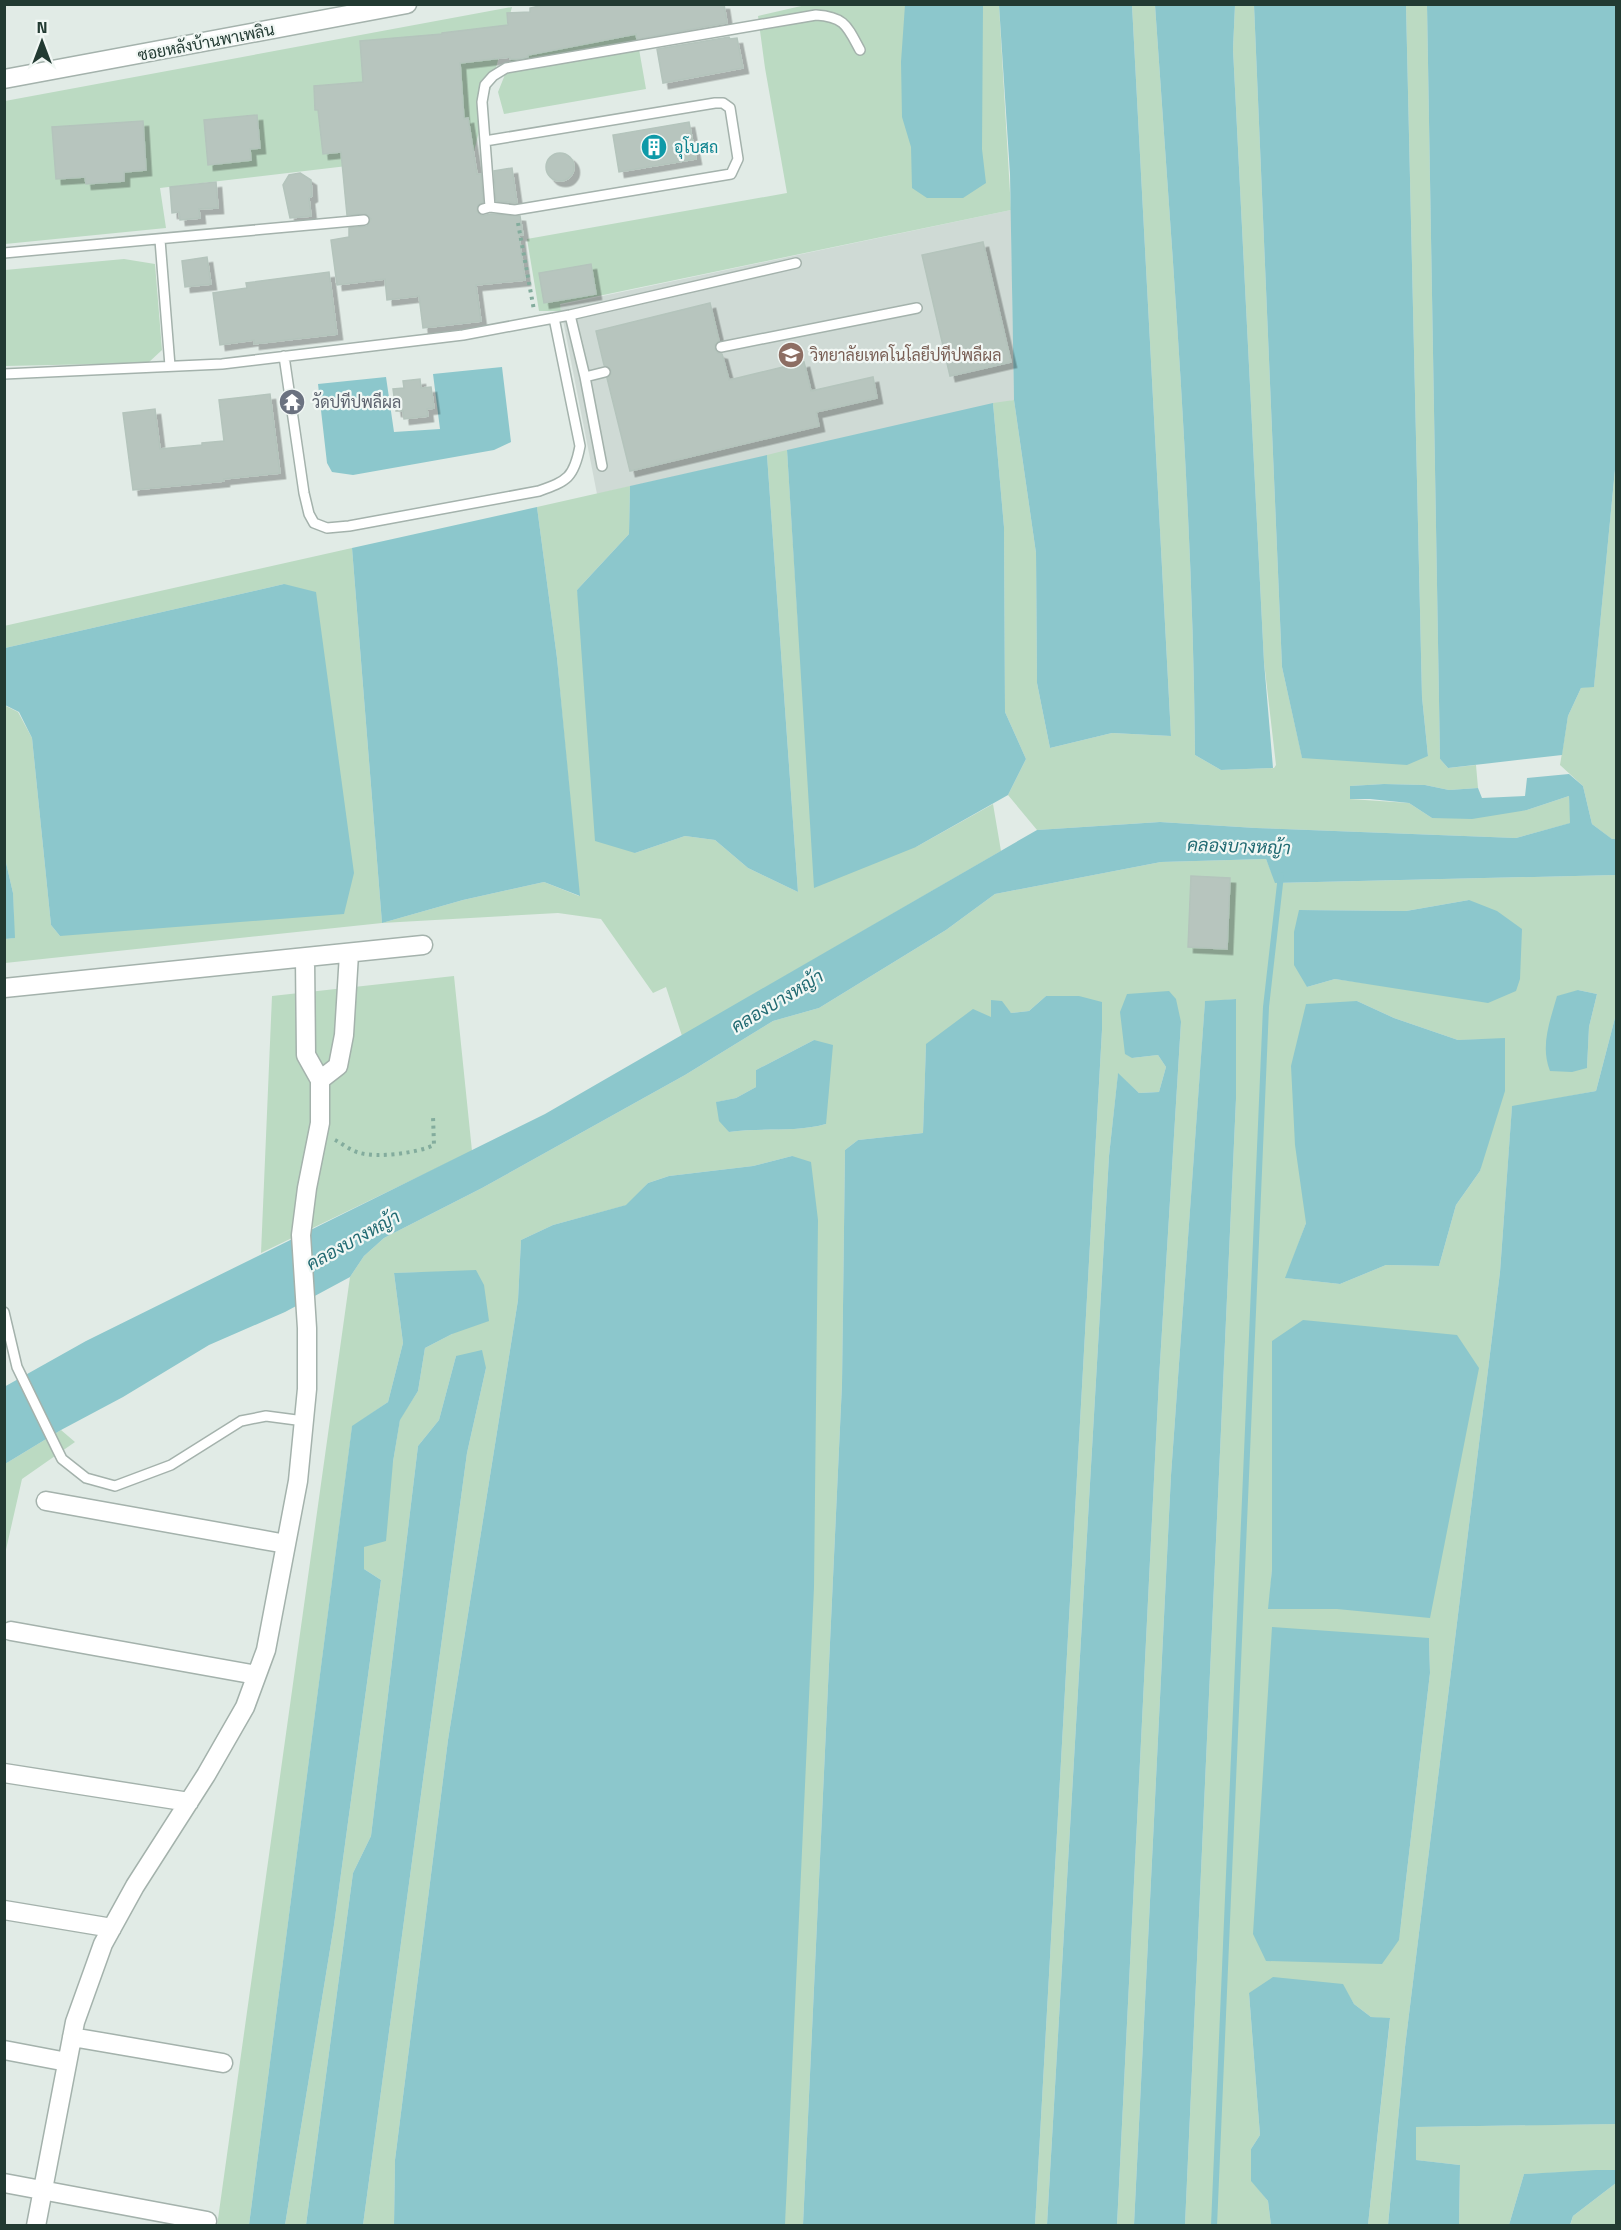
<svg xmlns="http://www.w3.org/2000/svg" width="1621" height="2230" viewBox="0 0 1621 2230" font-family="'Titillium Web',Sarabun,sans-serif">
<style>
.built{fill:#cfdad5}
.green{fill:#bbdac2;fill-rule:evenodd}
.water{fill:#8cc7cc}
.lines{fill:none;stroke-linecap:round;stroke-linejoin:round}
.stream{stroke:#8cc7cc;stroke-width:6}
.building{fill:#b7c5be;stroke:#b4c4bc;stroke-width:1.5;filter:url(#shadow)}
.service-casing{stroke:#a4b2ac;stroke-width:12}
.minor-casing{stroke:#a4b2ac;stroke-width:21}
.path{stroke:#83ac9d;stroke-width:4;stroke-dasharray:3 4.5;stroke-linecap:butt}
.service{stroke:#fff;stroke-width:9}
.minor{stroke:#fff;stroke-width:18}
.labels{text-anchor:middle;dominant-baseline:central;stroke-width:4.5;stroke-linejoin:round;paint-order:stroke}
.street-label{font-size:16px;fill:#223a32;stroke:#f1f7f4}
.culture-label{font-size:16px;fill:#0d838f;stroke:#f1f7f4;text-anchor:start}
.education-label{font-size:16px;fill:#785e54;stroke:#f1f7f4;text-anchor:start}
.worship-label{font-size:16px;fill:#5b616d;stroke:#f1f7f4;text-anchor:start}
.water-label{font-size:18px;font-style:italic;fill:#216a72;stroke:#f1f7f4}
</style>
<defs>
<filter id="shadow"><feDropShadow dx="5.5" dy="5.5" stdDeviation="0" flood-color="#0004"/></filter>
</defs>
<rect width="100%" height="100%" fill="#e1ebe6"/>
<!-- built -->
<path class="built" d="M1011,210L1014,400L597,494L560,305Z"/>
<!-- green -->
<path class="green" d="M810,4L999,5L1011,210L560,304L561,311H539L527,239L787,193L765,68L758,16Z
M1132,5H1155C1172,254 1193,504 1195,755L1221,770L1274,768L1276,765L1264,662L1233,49L1235,5H1254L1282,667L1302,757L1331,759L1428,756L1422,697L1406,5H1427L1440,759L1448,768L1476,765L1478,788L1449,790L1425,785L1384,784L1350,786V799L1409,803L1432,818L1527,810L1569,796L1571,823L1516,838L1256,828L1160,822L1037,830L1008,795L1026,759L1005,712L1004,527L993,403L1014,400L1036,553L1037,683L1050,748L1112,733L1171,736Z
M512,7L474,151L160,188L166,228L5,244V101Z
M636,32L646,89L504,114L498,92L514,52Z
M124,259L155,264L162,350L148,363L5,366V270Z
M787,450L798,624L916,847L993,804L1001,851L682,1036L666,987L653,993L601,919L558,913L382,923L5,963V939L14,938L13,893L4,854V705L18,712L32,738L51,925L60,936L284,584L5,648L4,626L352,548L382,923L463,900L544,882L579,896L557,658L537,507L630,486L629,534L577,590L635,853L685,836L715,840L748,868L798,892L767,455Z
M1616,459V839L1613,840L1592,824L1583,786L1560,765L1568,716L1581,688L1594,686Z
M1266,859L1276,883L1616,875V1014L1596,1091L1512,1107L1500,1272L1405,2047L1388,2225H1368L1390,2019L1371,2017L1354,2004L1342,1984L1249,1993L1260,2135L1251,2149V2180L1268,2201L1271,2225H1185L1236,1099L1235,999L1205,1002L1171,1475L1134,2225H1117L1159,1379L1181,1022L1132,1058L1158,1055L1166,1067L1159,1092L1139,1093L1118,1074L1109,1156L1047,2225H1035L1102,1030L1079,996H1046L1029,1011L1011,1013L991,1000V1018L926,1045L923,1133L858,1140L845,1150L842,1384L803,2225H785L792,1156L753,1166L669,1176L648,1183L627,1205L553,1225L521,1240L518,1300L448,1740L395,2160L394,2225H363L467,1453L486,1368L456,1356L439,1420L418,1446L371,1836L353,1873L306,2225H285L334,1925L381,1580L364,1569V1547L393,1462L400,1419L418,1391L425,1348L452,1334L476,1271L394,1273L403,1343L388,1402L352,1427L249,2225L217,2226L350,1277L364,1256L384,1238L482,1188L685,1075L773,1021L819,1008L946,930L995,894L1161,862ZM1469,900L1379,985L1335,979L1307,987L1300,910L1406,911ZM1578,990L1597,994L1589,1027L1587,1068ZM1357,1001L1394,1018L1458,1040L1505,1039L1480,1171L1456,1205L1439,1266L1386,1265L1340,1284L1286,1278L1306,1223ZM814,1040L826,1108V1124C794,1133 762,1127 729,1132L717,1102L736,1098L756,1087V1070ZM1272,1569L1337,1609H1269ZM1429,1638L1430,1673L1399,1940Z
M454,976L472,1151L261,1253L272,996Z
M61,1430L75,1442L22,1479L5,1554V1464Z
M1616,2124V2170L1524,2174L1509,2225H1459L1460,2165L1415,2160V2127Z
M1616,2183V2225L1570,2226L1573,2216Z"/>
<!-- water -->
<path class="water" d="M905,5H983L982,149L986,183L963,198H927L912,188L911,147L902,117L901,62Z
M999,5H1132L1171,736L1112,733L1050,748L1037,683L1036,553L1014,400L1010,174Z
M1155,5H1235L1233,49L1264,662L1273,768L1221,770L1195,755C1193,505 1172,254 1155,5Z
M1254,5H1406L1422,697L1428,756L1407,765L1302,758L1282,667Z
M1427,5H1616V459L1594,687L1581,688L1568,716L1562,755L1448,768L1440,759Z
M502,367L511,442L494,450L353,475L332,472L327,463L318,384L386,377L394,432L440,429L433,374Z
M993,403L1004,527L1005,712L1026,759L1008,795L916,847L814,888L787,450Z
M767,455L798,892L748,868L715,840L685,836L635,853L595,841L577,590L629,534L630,486Z
M537,507L557,658L580,896L544,882L463,900L382,923L352,548Z
M284,584L316,592L354,873L344,914L60,936L51,925L32,738L19,712L5,705V648Z
M1569,774L1583,786L1592,824L1612,839H1616V875L1275,883L1266,859L1161,862L995,894L946,930L819,1008L773,1021L685,1075L482,1188L384,1238L364,1256L350,1277L285,1312L209,1345L123,1397L61,1430L5,1464L4,1387L86,1341L545,1114L1037,830L1160,822L1256,828L1516,838L1570,823L1569,796L1527,810L1472,819L1432,818L1409,803L1370,799H1350V786L1384,784L1425,785L1449,790L1478,788L1482,798L1525,796L1527,778Z
M4,854L13,893L15,938L5,939Z
M1469,900L1497,911L1522,929L1520,979L1516,991L1488,1003L1335,979L1307,987L1294,965V932L1299,910L1406,911Z
M1578,990L1597,994L1589,1027L1587,1068L1572,1072L1550,1071C1540,1046 1550,1021 1557,996Z
M1169,991L1176,999L1181,1022L1159,1379L1117,2225H1047L1109,1156L1118,1073L1139,1093L1159,1092L1166,1067L1158,1055L1132,1058L1125,1054L1120,1012L1127,994Z
M1046,996H1079L1102,1002V1030L1035,2225H803L842,1384L845,1150L858,1140L923,1133L926,1044L973,1009L991,1017V1000L1002,1001L1011,1013L1029,1011Z
M1236,999V1099L1185,2225H1134L1171,1475L1205,1001Z
M1357,1001L1394,1018L1458,1040L1505,1038V1091L1480,1171L1456,1205L1439,1266L1386,1265L1340,1284L1285,1278L1306,1223L1295,1145L1291,1066L1306,1004Z
M1616,1014V2124L1416,2127V2160L1460,2165L1459,2225H1388L1405,2047L1500,1272L1512,1106L1596,1091Z
M814,1040L833,1045L826,1124C794,1133 762,1127 729,1132L719,1121L716,1102L736,1098L756,1087V1070Z
M792,1156L811,1162L818,1220L814,1587L785,2225H394L395,2160L448,1740L518,1300L521,1240L553,1225L626,1205L648,1183L669,1176L753,1166Z
M476,1270L484,1285L489,1321L452,1334L425,1348L418,1391L400,1420L393,1462L386,1541L364,1547V1569L381,1580L334,1925L285,2225H249L352,1426L388,1402L403,1343L394,1273Z
M1303,1320L1457,1335L1479,1368L1430,1618L1337,1609H1268L1272,1569V1341Z
M482,1350L486,1368L467,1453L363,2225H306L353,1873L371,1836L418,1446L439,1420L456,1356Z
M1272,1627L1429,1638L1430,1673L1399,1940L1382,1964L1266,1961L1253,1934Z
M1273,1977L1343,1984L1354,2004L1371,2017L1390,2018L1368,2225H1271L1268,2201L1251,2181V2149L1260,2135L1249,1993Z
M1596,2170H1616V2183L1573,2216L1570,2225H1509L1524,2174Z"/>
<g class="lines">
<!-- stream -->
<path class="stream" d="M1214,2226L1266,1007L1281,875"/>
</g>
<!-- building -->
<path class="building" d="M548,4H724L727,23L637,39L636,34L528,55V57L520,59H510V57L460,63L464,119L468,118L477,174H481L483,202L478,205L477,211L482,216L491,214L520,216L523,235H519L525,280L476,285L481,321L423,328L419,296L387,300L385,279L337,285L331,240L349,237V228L367,226L371,219L366,214L347,215L341,152L323,154L318,110H315L314,86L363,82L360,41L442,34V33L508,25L507,13L530,12V8Z
M729,37L730,39L737,38L743,68L663,83L657,49Z
M257,115L260,148L250,149L251,160L208,165L204,120Z
M143,121L146,170L124,172V181L86,184L85,177L56,179L52,127Z
M689,122L696,159L619,172L613,135Z
M546 167a14 14 0 1 1 28 0a14 14 0 1 1-28 0Z
M512,168L517,203L496,201L494,171Z
M300,173L311,180L312,196L309,198L311,216L290,218L283,185L289,175Z
M216,182L218,208L199,209L200,218L180,220L179,212L172,213L170,187Z
M983,242L1011,362L950,376L922,255Z
M207,257L211,284L185,287L182,261Z
M591,264L596,294L544,303L539,273Z
M329,272L337,334L254,344V340L220,345L213,293L247,288L246,283Z
M710,303L719,341L715,344V349L718,353L722,354L729,380L804,362L811,391L873,377L877,398L816,412L819,426L630,471L607,378L611,374V370L604,365L596,331Z
M420,379L421,388L431,387L434,408L427,409L428,416L404,419L403,411H396L393,389L404,388L403,381Z
M270,394L280,473L224,479V481L133,490L123,413L155,409L160,449L202,445V443L224,441L219,400Z
M1191,876L1230,878L1227,949L1188,947Z"/>
<g class="lines">
<defs>
<path id="service" d="M485,141L715,103H723L730,108L738,159L731,174L515,210L490,207
M483,209L490,207L482,102L485,85L493,76L506,68L816,15C845,17 847,26 860,50
M160,240L170,366
M4,253L364,220
M570,315L585,377L602,466
M721,347L917,308
M284,356L304,493L309,514L314,523L327,528L349,526L539,491C567,481 574,478 580,446L554,318
M4,374L222,364L463,335L570,315L796,263
M585,377L605,372
M4,1312L17,1367L57,1449L62,1459L86,1478L115,1486L171,1465L241,1421L266,1416L304,1421"/>
<path id="minor" d="M4,79L407,4
M4,988L423,945
M320,1080L338,1066L344,1035L349,954
M46,1501L286,1544
M11,1631L256,1675
M4,1773L189,1802
M4,1910L112,1928
M72,2037L223,2063
M4,2050L67,2062
M4,2183L207,2221
M36,2226L75,2022L103,1944L135,1886L206,1775L245,1707L266,1650L298,1481L307,1389V1328L301,1235L307,1188L320,1123V1080L306,1055L305,958"/>
</defs>
<!-- service casing -->
<use href="#service" class="service-casing"/>
<!-- minor casing -->
<use href="#minor" class="minor-casing"/>
<!-- path -->
<path class="path" d="M518,223L534,310
M335,1140C343,1144 351,1151 360,1153C377,1158 418,1153 434,1145L433,1116"/>
<!-- service -->
<use href="#service" class="service"/>
<!-- minor -->
<use href="#minor" class="minor"/>
</g>
<!-- icons -->
<defs>
<symbol id="building-disc" viewBox="-11 -11 22 22"><circle r="9.5" fill="#0f9aa8" stroke="#f1f7f4"/><path d="M-4-6H4V6H1V3H-1V6H-4ZM-2.5-4.3h1.7v1.8h-1.7ZM.8-4.3h1.7v1.8H.8ZM-2.5-1h1.7V.8h-1.7ZM.8-1h1.7V.8H.8Z" fill="#fff"/></symbol>
<symbol id="university-disc" viewBox="-11 -11 22 22"><circle r="9.5" fill="#8d6e63" stroke="#f1f7f4"/><path d="M0-5L7-2L0 1L-7-2ZM-4 1L0 2.5L4 1V4Q0 6-4 4Z" fill="#fff"/></symbol>
<symbol id="temple-disc" viewBox="-11 -11 22 22"><circle r="9.5" fill="#6b7280" stroke="#f1f7f4"/><path d="M0-6L5-2H3V0L6.5 2.5H4V6H1.5V3h-3V6H-4V2.5H-6.5L-3 0V-2H-5Z" fill="#fff"/></symbol>
</defs>
<g fill-rule="evenodd">
<use href="#building-disc" x="639" y="132" width="30" height="30"/>
<use href="#university-disc" x="776" y="340" width="30" height="30"/>
<use href="#temple-disc" x="277" y="387" width="30" height="30"/>
</g>
<g class="labels">
<!-- street labels -->
<g class="street-label">
<text transform="translate(206 42) rotate(-11)">ซอยหลังบ้านพาเพลิน</text>
</g>
<!-- culture labels -->
<g class="culture-label">
<text x="674" y="147">อุโบสถ</text>
</g>
<!-- education labels -->
<g class="education-label">
<text x="810" y="355">วิทยาลัยเทคโนโลยีปทีปพลีผล</text>
</g>
<!-- worship labels -->
<g class="worship-label">
<text x="312" y="402">วัดปทีปพลีผล</text>
</g>
<!-- water labels -->
<g class="water-label">
<text transform="translate(1239 846) rotate(2)">คลองบางหญ้า</text>
<text transform="translate(777 1001) rotate(-31)">คลองบางหญ้า</text>
<text transform="translate(353 1240) rotate(-29)">คลองบางหญ้า</text>
</g>
</g>
<!-- border -->
<rect width="1621" height="2230" fill="none" stroke="#223a32" stroke-width="12"/>
<!-- north arrow -->
<g transform="translate(42 42)" stroke="#f1f7f4" stroke-width="4.5" paint-order="stroke">
<path d="M0-4.5L10 22L0 15L-10 22Z" fill="#223a32"/>
<text y="-9" font-size="16" font-weight="bold" text-anchor="middle" fill="#223a32">N</text>
</g>
</svg>
